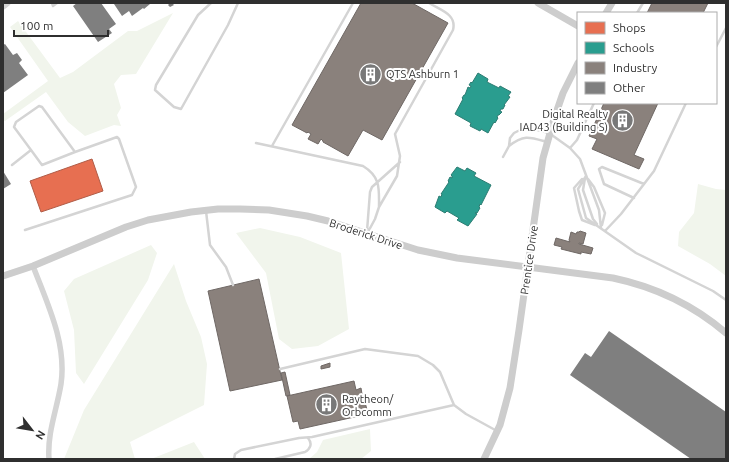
<svg xmlns="http://www.w3.org/2000/svg" width="729" height="462" viewBox="0 0 729 462" font-family="Ubuntu,sans-serif">
<style>
.green{fill:#f1f5ec}
.shops{fill:#e76f51;stroke:#b05c47}
.schools{fill:#2a9d8f;stroke:#2c7c72}
.industry{fill:#8a817c;stroke:#6f6865}
.building{fill:#7f7f7f}
.lines{fill:none;stroke-linecap:round;stroke-linejoin:round}
.lane{stroke:#d4d4d4;stroke-width:2.5}
.street{stroke:#d4d4d4;stroke-width:5.5}
.secondary{stroke:#cdcdcd;stroke-width:7}
.labels{text-anchor:middle;dominant-baseline:central;stroke-width:4;stroke-linejoin:round;paint-order:stroke}
.poi-label{font-size:11px;fill:#2f2f2f;stroke:#fff;text-anchor:start}
.street-label{font-size:11px;fill:#2f2f2f;stroke:#fff}
</style>
<rect width="100%" height="100%" fill="#fff"/>
<!-- green -->
<path class="green" d="M173,13L136,74L121,75L114,84L121,108L117,115L121,126L114,125L85,136L68,122L46,92L5,121L3,120V114L48,81L10,27L18,21L60,78L73,72L128,31H137Z
M698,184L716,189L726,190V276L710,264L678,246L679,232L694,213Z
M260,228L300,237L341,253L349,329L318,346L292,349L279,339L266,273L236,233Z
M151,245L157,253L148,280L84,384L76,373L74,330L64,291L74,279Z
M174,264L186,301L201,337L207,364L204,405L130,442L135,459H64L84,410Z
M370,429L371,451L361,459H309L317,452L323,440Z
M194,442L205,459H151Z"/>
<!-- shops -->
<path class="shops" d="M92,159L103,191L41,212L30,181Z"/>
<!-- schools -->
<path class="schools" d="M478,73L488,79L487,82L499,88L500,86L511,92L508,96L510,97L504,105H505L503,109H501L500,111L502,112L499,115H498L497,117L498,118L495,123L494,122L488,133L481,129L480,131L470,126L471,123L455,114L463,99L462,98L464,95H465L468,87L470,88L471,86L469,85L471,82L472,83Z
M457,167L465,171L467,168L476,173L474,176L491,185L481,205L480,204L479,207L480,208L477,213H475L477,214L468,226L457,220L459,218L447,211L445,213L435,207L439,196L441,197L442,194H441L449,182L448,181L450,177L452,178V176L451,175Z"/>
<!-- industry -->
<path class="industry" d="M361,3H412L448,23L382,140L363,130L348,156L323,142V141L321,139L318,144L308,139L311,134L308,132L307,133L292,125Z
M652,3H708L703,13H647Z
M604,103H658L634,155L644,159L639,169L592,149L597,139L589,136Z
M580,231L586,233L583,244L579,243V244L593,248L591,254L581,252V254L561,249L562,247L554,245L556,238L570,242L569,240L571,232L576,234L577,232H579Z
M259,279L282,380L230,391L208,291Z
M330,363V367L321,369V366Z
M285,372L290,395L286,396L281,373Z
M354,381L356,390L361,388L362,394H363L368,414L300,429L298,421L293,422L287,396Z"/>
<!-- building -->
<path class="building" d="M77,3H101L116,24L109,29L112,33L98,42L73,6Z
M115,3H149L150,4L144,9L143,8L132,16L129,11L122,16L114,4Z
M170,3H172L174,5L170,7L168,5Z
M5,44L13,55L17,53L22,60L19,63L28,75L3,93V45Z
M3,171L11,184L3,189Z
M609,331L726,412L725,459H691L570,375L585,353L591,357Z"/>
<g class="lines">
<!-- lane -->
<path class="lane" d="M52,3L53,6L57,3
M211,3L198,15L156,85L155,90L174,107L181,109L228,25L238,3
M637,13L643,3
M716,47L726,28
M256,143L363,166C381,177 379,189 379,207
M272,146L353,3
M509,146C524,134 530,137 547,142
M570,148L577,140L594,103
M31,150L42,165L75,152
M503,157L509,146L510,138L514,133L524,128H530L549,133L570,148L580,159L599,210L601,228
M12,165L31,150L14,127L16,122L39,106L42,107L75,152L117,137L119,139L136,187L132,195L25,230
M586,176L578,189L586,218L636,253L713,291L726,300
M585,178L583,190L593,219L597,224
M582,179L574,188L579,211L582,220L595,225
M588,179L594,187L605,213L602,225
M634,198L604,184L599,169L602,167L644,184
M206,211L210,245L226,267L233,285
M367,231L370,192L372,187L400,162
M605,231L621,214L654,171L686,103
M368,232L375,219L379,207L397,176L400,156L395,134L453,30C457,14 440,10 429,3
M280,369L365,349L418,356L433,365L440,372L454,405L466,414L497,431
M234,459L235,454L241,450L299,438L312,437L454,405
M275,459L305,452C310,449 313,444 308,438"/>
<!-- street -->
<path class="street" d="M3,7L8,3
M33,266C47,303 67,343 61,384C57,409 47,433 49,459"/>
<!-- secondary -->
<path class="secondary" d="M538,3L578,26
M606,13L612,3
M3,276L33,266L126,227L148,220L191,212L218,209H240L269,210L307,216L328,221L418,250L457,258L613,278C656,287 692,304 726,333
M484,459L500,425L510,388L519,330L543,158L554,119L563,93L578,63"/>
</g>
<!-- icons -->
<defs>
<symbol id="building-disc" viewBox="-11 -11 22 22"><circle r="9.5" fill="#787878" stroke="#fff"/><path d="M-4-6H4V6H1V3H-1V6H-4ZM-2.5-4.3h1.7v1.8h-1.7ZM.8-4.3h1.7v1.8H.8ZM-2.5-1h1.7V.8h-1.7ZM.8-1h1.7V.8H.8Z" fill="#fff"/></symbol>
</defs>
<g fill-rule="evenodd">
<use href="#building-disc" x="358" y="62" width="25" height="25"/>
<use href="#building-disc" x="610" y="108" width="25" height="25"/>
<use href="#building-disc" x="314" y="392" width="25" height="25"/>
</g>
<g class="labels">
<!-- poi labels -->
<g class="poi-label">
<text x="386" y="74">QTS Ashburn 1</text>
<text x="608" y="114" text-anchor="end">Digital Realty<tspan x="608" dy="13">IAD43 (Building S)</tspan></text>
<text x="342" y="399">Raytheon/<tspan x="342" dy="13">Orbcomm</tspan></text>
</g>
<!-- street labels -->
<g class="street-label">
<text transform="translate(366 234) rotate(18)">Broderick Drive</text>
<text transform="translate(529 260) rotate(-82)">Prentice Drive</text>
</g>
</g>
<!-- border -->
<rect width="729" height="462" fill="none" stroke="#2f2f2f" stroke-width="8"/>
<!-- legend -->
<rect x="577" y="12" width="140" height="92" fill="#ffffff" stroke="#acacac"/>
<rect x="585" y="22" width="20" height="12" fill="#e76f51" stroke="#acacac"/>
<text x="613" y="32" font-size="12" fill="#2f2f2f">Shops</text>
<rect x="585" y="42" width="20" height="12" fill="#2a9d8f" stroke="#acacac"/>
<text x="613" y="52" font-size="12" fill="#2f2f2f">Schools</text>
<rect x="585" y="62" width="20" height="12" fill="#8a817c" stroke="#acacac"/>
<text x="613" y="72" font-size="12" fill="#2f2f2f">Industry</text>
<rect x="585" y="82" width="20" height="12" fill="#7f7f7f" stroke="#acacac"/>
<text x="613" y="92" font-size="12" fill="#2f2f2f">Other</text>
<!-- north arrow -->
<g transform="translate(32 430) rotate(121)" stroke="#ffffff" stroke-width="3" paint-order="stroke">
<path d="M0-3L7 15L0 10L-7 15Z" fill="#2f2f2f"/>
<text y="-6" font-size="11" font-weight="bold" text-anchor="middle" fill="#2f2f2f">N</text>
</g>
<!-- scale -->
<path d="M14 30v6h94v-6" fill="none" stroke="#2f2f2f" stroke-width="2"/>
<text x="20" y="30" font-size="12" fill="#2f2f2f" stroke="#ffffff" stroke-width="3" paint-order="stroke">100 m</text>
</svg>
